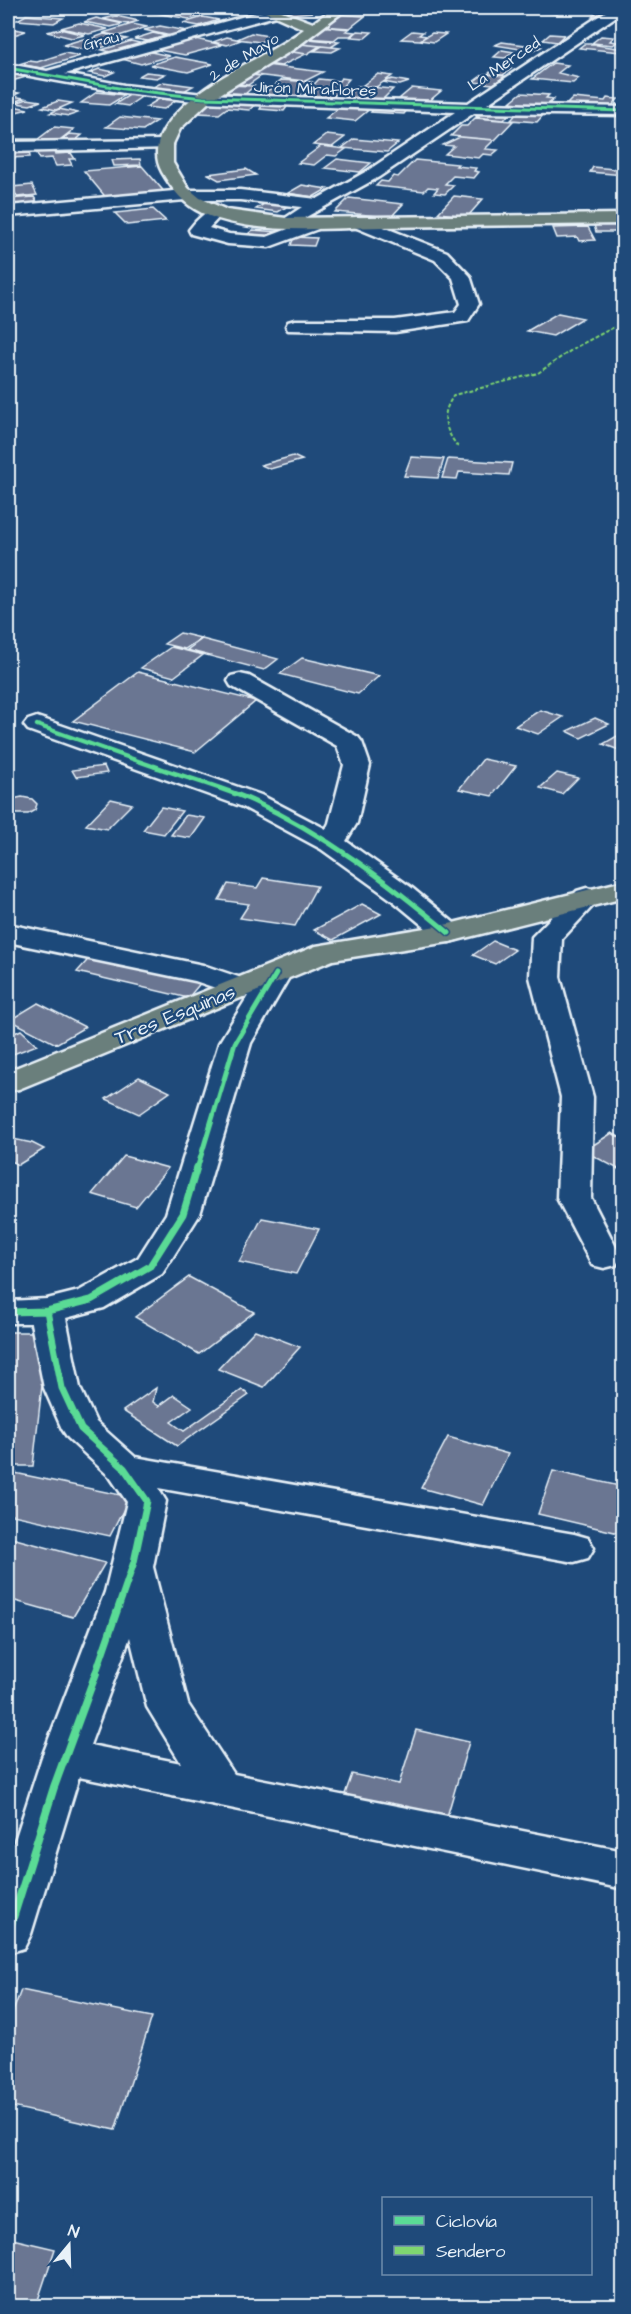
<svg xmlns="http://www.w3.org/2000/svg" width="631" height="2314" viewBox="0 0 631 2314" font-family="'Architects Daughter',sans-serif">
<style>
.building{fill:#6b7692;stroke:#e8f1f8;stroke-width:1.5}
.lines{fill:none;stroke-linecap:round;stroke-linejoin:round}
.minor-casing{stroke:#e8f1f8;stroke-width:5}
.major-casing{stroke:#e8f1f8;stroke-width:5}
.highway-casing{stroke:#e8f1f8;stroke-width:5}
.minor{fill:#1f4a7a;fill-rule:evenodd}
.major{fill:#6b7f7c;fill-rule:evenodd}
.highway{fill:#6b7f7c;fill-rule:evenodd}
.quiet{stroke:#7fd670;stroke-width:2;stroke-dasharray:4 2;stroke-linecap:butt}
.cycleway-far4-casing{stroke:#1f4a7a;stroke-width:4.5}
.cycleway-far3-casing{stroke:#1f4a7a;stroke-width:8}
.cycleway-far2-casing{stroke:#1f4a7a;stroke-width:8}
.cycleway-far1-casing{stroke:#1f4a7a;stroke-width:10}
.cycleway-casing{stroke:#1f4a7a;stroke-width:12}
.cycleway-far4{stroke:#5adb95;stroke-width:3}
.cycleway-far3{stroke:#5adb95;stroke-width:4.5}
.cycleway-far2{stroke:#5adb95;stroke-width:5}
.cycleway-far1{stroke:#5adb95;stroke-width:7}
.cycleway{stroke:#5adb95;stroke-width:8}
.labels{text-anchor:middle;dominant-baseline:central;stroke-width:4.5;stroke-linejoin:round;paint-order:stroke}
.far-street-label{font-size:16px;fill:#e8f1f8;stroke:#1f4a7a}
.street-label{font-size:20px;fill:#e8f1f8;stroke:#1f4a7a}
</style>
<rect width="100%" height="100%" fill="#1f4a7a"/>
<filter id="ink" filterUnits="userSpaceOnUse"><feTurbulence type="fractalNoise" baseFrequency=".0167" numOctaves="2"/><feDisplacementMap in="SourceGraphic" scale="12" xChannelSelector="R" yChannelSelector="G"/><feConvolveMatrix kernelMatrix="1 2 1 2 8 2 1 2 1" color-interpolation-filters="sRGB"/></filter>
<g filter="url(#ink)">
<!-- building -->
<path class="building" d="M72,8H114L92,13Z
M155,8H165L176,9L161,14L144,11Z
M280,8H320L306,9L313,12L293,14Z
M513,8H522L534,9L530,12L509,11Z
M542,8H565L557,14L537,12Z
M589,9L609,10L601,18L592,17L597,12L586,11Z
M177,10L204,15L189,19L161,14Z
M336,14L365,16L350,28L320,26Z
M26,15L63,18L54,23L17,20Z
M116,16L139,21L127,24L103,19Z
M203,17L219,20L199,26L183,23Z
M96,18L123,24L111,27L84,22Z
M79,23L108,29L89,34L61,28Z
M132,24L147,27L119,36L103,33Z
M160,26L187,31L171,36L144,30Z
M320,26L349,29L346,31L355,32L350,36H339L334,40L305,38Z
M8,28L26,31L14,35L8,34Z
M60,29L85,35L72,38L47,32Z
M358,31L372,32L365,38L351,37Z
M412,31L423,32L419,35L427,36L420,40L401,39Z
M153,33L166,36L148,41L134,39Z
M251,33L274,37L260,42L237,39Z
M432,33L446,34L434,42L420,40Z
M104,34L127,39L113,44L90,39Z
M550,34L564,35L557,42L543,40Z
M601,36L614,37L610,41L617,42L613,45L592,43Z
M187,37L222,45L185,55L147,48Z
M227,37L241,40L227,45L213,42Z
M83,39L110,45L91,51L63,45Z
M309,39L339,42L331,47L301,44Z
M131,41L144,44L115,53L102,50Z
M502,42L541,47L533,51L495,45Z
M300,44L320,46L307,54L286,51Z
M584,44H598L597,45L624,49L621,52L579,48Z
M322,46L340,48L332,52L314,51Z
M502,50L514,52L505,58L494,57Z
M286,51L306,54L281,66L261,63Z
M151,52L170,56L141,64L122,59Z
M65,53L80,56L41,68L19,64L29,61L37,62Z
M175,57L213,64L188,72L150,65Z
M553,63L568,65L558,73L579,78L573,83L532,79Z
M266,65L323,72L305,81L247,74Z
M496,67L511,69L503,75L488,74Z
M99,69L114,72L105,76L89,73Z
M146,72L165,74L157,78L139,76Z
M11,74L26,77L8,82V75Z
M243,74L261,76L248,85L229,83Z
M378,74L392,76L376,87L362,86Z
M484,74L505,76L493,84L473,82Z
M341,78L349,79L333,97L304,95L319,79L339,81Z
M392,79L409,82L400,85L383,82Z
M281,80L312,82L297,97L264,94Z
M163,82L193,86L182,92L151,88Z
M228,85L254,86L245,94L219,92Z
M357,86L393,89L382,100L346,97Z
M412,88L441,91L428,102L399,99Z
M8,91L19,93L12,96L24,98L14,102L8,100Z
M97,92L125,95L109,105L81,103Z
M521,93L549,95L546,98L554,99L546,106L510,102Z
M131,94L144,95L128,106L115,104Z
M573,98L605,101L607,98L618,99L611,107L602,106L599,108L566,105Z
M27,99L41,101L30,105L16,103Z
M159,99L176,100L164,109L146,107Z
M214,100L256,104L249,110L227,108L219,114L198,113Z
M58,101L72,103L56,110L42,107Z
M265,101L290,103L284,111L260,109Z
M343,105L371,108L355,121L326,118Z
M377,105L409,108L404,114L371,112Z
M13,106L28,109L8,114V108Z
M59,109L78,113L69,116L50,113Z
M484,109L511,112L504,120L476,117Z
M519,111L545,113L537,122L511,120Z
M120,117L157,121L143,130L106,127Z
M475,118L513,121L495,140L451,136L461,126H467Z
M54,127L74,129L53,145L33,143Z
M69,134L82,135L71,144L58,143Z
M326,135L345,137L332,147L313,145Z
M460,137L494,140L485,149L498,150L492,155L483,154L479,158L445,154L454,146L443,145Z
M8,139H37L29,144H8Z
M354,139L398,143L387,152L342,148Z
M321,146L346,149L336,156L327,155L314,165L298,163Z
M29,149L30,157L8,158V150Z
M52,149L55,154L71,153L75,159H69L72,165L56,166L52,158L40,159L35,150Z
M140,159L141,165L114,166L112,160Z
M337,159L371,163L360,172L325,168Z
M415,160L458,164L456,166L476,168L474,171L479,172L474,178L453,176L445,184L454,185L445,194L434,193L438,188L428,187L424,191L376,186L381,181L388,182L393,176L398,177Z
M620,161H624V175L590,172L593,167L614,169Z
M142,166L167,195L108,200L84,171Z
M246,169L256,175L219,180L208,174Z
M32,185L37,195L17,197L12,187Z
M302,185L327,189L313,197L288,193Z
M454,196L483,199L468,216L438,213Z
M34,197L39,205L8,208V199Z
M349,198L403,204L391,217L335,212Z
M267,202L290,205L278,212L256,209Z
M153,209L166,221L127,225L115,213Z
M594,225L624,226V232H596Z
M588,227L595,240L579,241L577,237L557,238L553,228Z
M253,230L278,232L274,236L248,234Z
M294,237L317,238L314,246L291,245Z
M558,313L583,318L553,336L527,331Z
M293,456L302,460L270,469L261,465Z
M411,457L444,459L438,478L404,476Z
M448,459L512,463L509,475L459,472L457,479L442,478Z
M180,633L201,638L185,649L164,644Z
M202,639L278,659L264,670L187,650Z
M171,647L203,655L174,677L141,668Z
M302,658L379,676L358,694L280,674Z
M138,672L256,701L195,752L73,721Z
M540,710L563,717L538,734L515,726Z
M595,718L609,724L581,738L567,731Z
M624,732V752L603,744Z
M483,759L516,766L492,796L459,789Z
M104,766L107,773L76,777L72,770Z
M557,773L578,778L562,794L540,788Z
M22,797L32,799L37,804L35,810L28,814H8V800Z
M111,799L132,804L107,829L86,825Z
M161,807L182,811L164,834L143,830Z
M186,815L205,818L191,838L171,835Z
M263,878L317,886L295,926L240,918L249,904L219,900L228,884L257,888Z
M362,904L381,914L333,940L314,930Z
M493,941L515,950L495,964L473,955Z
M493,941L515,950L495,964L473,955Z
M93,954L203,980L188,998L77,972Z
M93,954L203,980L188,998L77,972Z
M38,1003L85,1027L56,1044L10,1020Z
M38,1003L85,1027L56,1044L10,1020Z
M21,1030L37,1045L8,1056V1036Z
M21,1030L37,1045L8,1056V1036Z
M139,1077L170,1092L139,1114L106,1099Z
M139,1077L170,1092L139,1114L106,1099Z
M612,1133L624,1140V1172L584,1151Z
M8,1138L32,1143L44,1149L18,1165L8,1159Z
M8,1138L32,1143L44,1149L18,1165L8,1159Z
M124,1156L168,1168L136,1207L92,1194Z
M124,1156L168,1168L136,1207L92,1194Z
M262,1218L319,1229L296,1274L239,1262Z
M262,1218L319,1229L296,1274L239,1262Z
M262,1218L319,1229L296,1274L239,1262Z
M262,1218L319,1229L296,1274L239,1262Z
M189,1277L254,1312L199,1354L135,1317Z
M189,1277L254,1312L199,1354L135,1317Z
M255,1330L300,1347L264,1387L218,1369Z
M255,1330L300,1347L264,1387L218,1369Z
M8,1332H48L33,1466H8Z
M156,1388L153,1402L159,1406L174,1395L192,1407L171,1422L184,1431L242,1390L249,1395L177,1446L123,1411Z
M156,1388L153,1402L159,1406L174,1395L192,1407L171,1422L184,1431L242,1390L249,1395L177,1446L123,1411Z
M448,1437L508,1454L483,1505L421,1488Z
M448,1437L508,1454L483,1505L421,1488Z
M553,1471L624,1487L623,1534L538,1514Z
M553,1471L624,1487L623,1534L538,1514Z
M10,1472L130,1497L110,1536L8,1514V1476Z
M10,1472L130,1497L110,1536L8,1514V1476Z
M8,1537L105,1563L73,1617L8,1599Z
M416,1730L469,1742L446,1820L344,1797L352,1774L399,1784Z
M416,1730L469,1742L446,1820L344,1797L352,1774L399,1784Z
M21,1990L152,2017L115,2130L8,2106V2025Z
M21,1990L152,2017L115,2130L8,2106V2025Z
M8,2238L55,2249L36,2306H8Z
M8,2238L55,2249L36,2306H8Z"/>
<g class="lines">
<defs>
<path id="minor" d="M274,8L281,12L279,15L65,74L124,85L203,94L468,103L611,8H624V11L487,104L624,107V115L474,113L379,177L286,228L280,227L278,223L302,207L240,200H185L8,216V206L185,190H240L317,199L367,171L455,112L203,102L124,93L8,72V64L47,71Z
M165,140L173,145L170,148L8,152V142Z
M215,208L223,213L209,228L229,234L267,237L312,220L318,221L320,225L318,229L269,247L228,244L191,234L189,230C195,222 205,211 215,208Z
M358,217L447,252L470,276L479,304L468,321L395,332L288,330L286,326L288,322L295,320H395L455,312L461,304L453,278L435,260L352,226L350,222L352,218Z
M240,674L249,676L358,737L362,742L370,765L357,823L346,841L412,888L459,927L464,933L459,939L449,942L439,939L392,900L321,849L243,807L28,730L24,725L28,720L37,717L46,720L261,795L326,829L329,823L344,765L337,746L231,686L228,681L231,676Z
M587,888L597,891L601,897L562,939L560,977L593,1097L591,1198L621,1257L616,1265L604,1268L592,1265L557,1198L561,1097L530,977L532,937L577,891Z
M8,924L203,965L253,982L255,985L265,968L276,965L287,968L291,974L251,1043L200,1214L162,1274L104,1308L66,1318L80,1388L96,1422L135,1457L574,1534L588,1538L594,1548L588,1558L574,1562L158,1488L166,1501L153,1567L188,1704L234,1774L624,1851V1889L79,1777L31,1934L24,1948L8,1953V1862L42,1757L105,1592L127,1502L110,1477L68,1438L62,1429L44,1388L31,1323H8V1301L47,1299L79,1291L138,1258L166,1214L219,1043L248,996L242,997L195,981L8,942ZM130,1637L147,1707L181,1763L90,1745Z"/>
<path id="major" d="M257,8H274L313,23L333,8H348L294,49L212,99L180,129L173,144V163L188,188L200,198L227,210L286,218L624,214V224C543,225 463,226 382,227C327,228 254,236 202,213C183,204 172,189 162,172C153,156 157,139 167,125C199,80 261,61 304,29Z"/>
<path id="highway" d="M624,881V898L449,942L333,960L19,1089L8,1091V1071L316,946L449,924Z"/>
</defs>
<!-- minor casing -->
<use href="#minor" class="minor-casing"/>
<!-- major casing -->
<use href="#major" class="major-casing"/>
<!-- highway casing -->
<use href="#highway" class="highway-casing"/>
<!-- minor -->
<use href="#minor" class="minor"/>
<!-- major -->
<use href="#major" class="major"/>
<!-- highway -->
<use href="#highway" class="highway"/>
<!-- quiet -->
<path class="quiet" d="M458,447C444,428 440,415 454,395L538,373L576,347L624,322"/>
<defs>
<path id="cycleway-far4" d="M8,68L124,89L203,98L624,111"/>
<path id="cycleway-far3" d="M37,725L158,768"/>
<path id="cycleway-far2" d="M154,766C186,778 221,787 253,801C325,834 388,882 449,933
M197,1169L235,1043L276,974"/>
<path id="cycleway-far1" d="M47,1311L62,1388L81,1429L124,1468L147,1501L134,1562L95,1675
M8,1312L47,1311L91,1300L150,1266L183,1214L197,1167"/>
<path id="cycleway" d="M8,1934L54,1787L96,1673"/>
</defs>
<!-- cycleway-far4 casing -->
<use href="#cycleway-far4" class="cycleway-far4-casing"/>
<!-- cycleway-far3 casing -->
<use href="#cycleway-far3" class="cycleway-far3-casing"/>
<!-- cycleway-far2 casing -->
<use href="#cycleway-far2" class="cycleway-far2-casing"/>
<!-- cycleway-far1 casing -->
<use href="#cycleway-far1" class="cycleway-far1-casing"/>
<!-- cycleway casing -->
<use href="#cycleway" class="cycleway-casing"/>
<!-- cycleway-far4 -->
<use href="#cycleway-far4" class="cycleway-far4"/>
<!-- cycleway-far3 -->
<use href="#cycleway-far3" class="cycleway-far3"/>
<!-- cycleway-far2 -->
<use href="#cycleway-far2" class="cycleway-far2"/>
<!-- cycleway-far1 -->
<use href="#cycleway-far1" class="cycleway-far1"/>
<!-- cycleway -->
<use href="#cycleway" class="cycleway"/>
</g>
</g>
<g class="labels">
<!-- far-street labels -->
<g class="far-street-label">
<text transform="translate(101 41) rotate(-15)">Grau</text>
<text transform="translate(244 57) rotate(-31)">2 de Mayo</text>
<text transform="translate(504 64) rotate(-34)">La Merced</text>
<text transform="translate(315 89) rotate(2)">Jirón Miraflores</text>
</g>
<!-- street labels -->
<g class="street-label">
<text transform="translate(175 1015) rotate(-22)">Tres Esquinas</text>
</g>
</g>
<!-- margin -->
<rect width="631" height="2314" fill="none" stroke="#1f4a7a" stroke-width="30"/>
<rect x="15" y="15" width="601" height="2284" fill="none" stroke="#e8f1f8" stroke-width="2" filter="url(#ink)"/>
<!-- legend -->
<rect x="382" y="2197" width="210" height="78" fill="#1f4a7a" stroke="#6f8dac" stroke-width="1.5"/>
<rect x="394" y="2216" width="30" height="9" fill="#5adb95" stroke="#6f8dac" stroke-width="1.5"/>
<text x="436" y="2227" font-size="18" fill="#e8f1f8">Ciclovía</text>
<rect x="394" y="2246" width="30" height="9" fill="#7fd670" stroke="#6f8dac" stroke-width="1.5"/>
<text x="436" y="2257" font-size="18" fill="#e8f1f8">Sendero</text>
<!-- north arrow -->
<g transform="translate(69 2245) rotate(19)" stroke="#1f4a7a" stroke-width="4.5" paint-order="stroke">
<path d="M0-4.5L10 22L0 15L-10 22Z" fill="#e8f1f8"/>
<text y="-9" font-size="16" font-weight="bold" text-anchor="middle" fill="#e8f1f8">N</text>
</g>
</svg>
